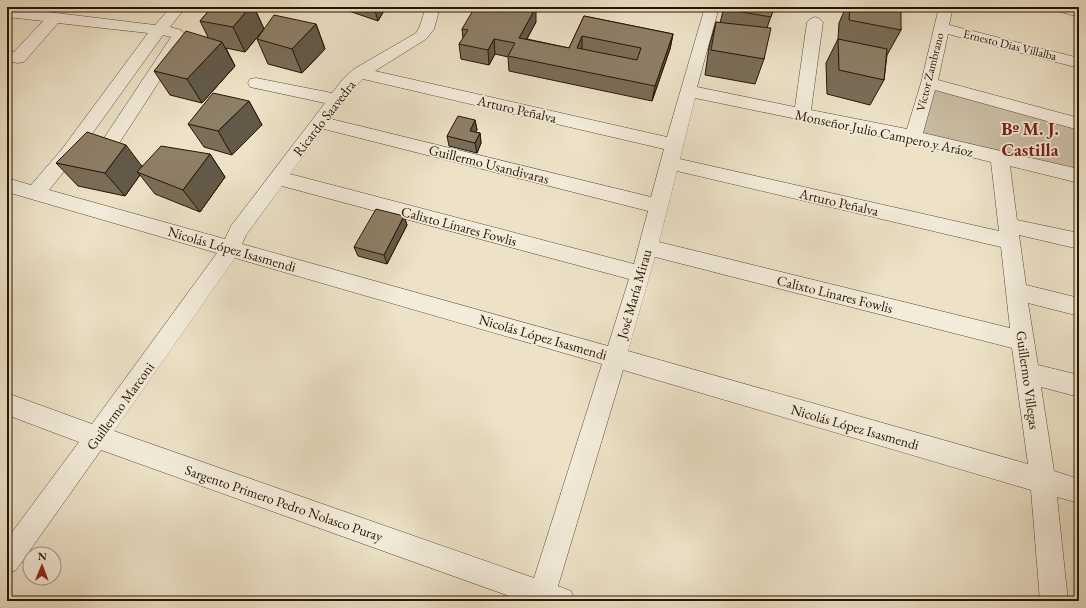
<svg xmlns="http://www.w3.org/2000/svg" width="1086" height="608" viewBox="0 0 1086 608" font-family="'EB Garamond',serif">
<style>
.green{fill:#cbbfa6;stroke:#796a53}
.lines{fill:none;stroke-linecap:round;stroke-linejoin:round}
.street-casing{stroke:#584832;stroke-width:1}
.street{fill:#f3ecdb;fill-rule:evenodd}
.wall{fill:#7a6d59;stroke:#271400}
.shaded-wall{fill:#635949;stroke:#271400}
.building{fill:#8e7f68;stroke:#271400;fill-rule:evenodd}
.labels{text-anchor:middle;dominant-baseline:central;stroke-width:3.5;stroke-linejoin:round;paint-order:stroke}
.far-street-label{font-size:12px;fill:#271400;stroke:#f3ecdb}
.street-label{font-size:14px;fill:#271400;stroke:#f3ecdb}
.district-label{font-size:18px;font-weight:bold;fill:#7a1f14;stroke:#f3ecdb}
</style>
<rect width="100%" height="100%" fill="#ede2c8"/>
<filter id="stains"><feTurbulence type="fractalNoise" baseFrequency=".005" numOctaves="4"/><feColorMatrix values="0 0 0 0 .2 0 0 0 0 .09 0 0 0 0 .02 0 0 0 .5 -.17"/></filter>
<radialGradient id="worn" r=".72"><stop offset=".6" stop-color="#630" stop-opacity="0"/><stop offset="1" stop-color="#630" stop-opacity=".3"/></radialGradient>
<!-- green -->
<path class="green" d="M929,83L1079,124V175L913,137Z"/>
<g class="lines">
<defs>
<path id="street" d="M7,7L155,25L171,7H186L170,27L181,30L188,37L112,154C102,162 97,165 84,161L81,156L84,151L93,150L100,144L171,37L163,35L74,159L49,190L225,239L231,226L325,103L250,87L248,83L250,79L256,78L332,93L343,79L354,69L416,33L419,28L426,7H440L434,29L426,39L375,71L667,137L705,7H719L697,87L795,107L807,22L810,19L815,17L820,19L823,22L811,110L907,129L921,83L939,7H953L949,25L1079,58V68L948,34L938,80L1079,118V130L935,90L923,133L1079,169V183L1010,166L1017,220L1079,233V249L1019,235L1026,285L1079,298V316L1028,303L1038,365L1079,375V397L1041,387L1054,471L1079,479V503L1057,497L1068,601H1040L1031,490L623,370L558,586L571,591L575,601H523L101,450L16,570L7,574V539L79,442L7,415V393L92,424L217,253L7,192V178L31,185L62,149L148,33L58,23L24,62L18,63L7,61V51L14,52L43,21L7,17ZM363,79L664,149L651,197L331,119L355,87ZM695,98L913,143L991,162L999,231L680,159ZM324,129L648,211L634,264L290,174ZM677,171L1001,247L1010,328L659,242ZM282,186L629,279L608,346L242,244L246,235ZM655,257L1012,348L1028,464L628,351ZM235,258L602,364L534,578L114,431Z
M1052,7H1079V17L1054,10Z"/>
</defs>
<!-- street casing -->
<use href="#street" class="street-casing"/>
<!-- street -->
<use href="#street" class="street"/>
</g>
<!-- wall -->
<path class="wall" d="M212,7H254L264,29L245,52L226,48L235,66L202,103L170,95L154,71L208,37L200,21Z
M298,7H320L317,11Z
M345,7H386L378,21L346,10Z
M724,7H774L767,28L764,59L755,84L705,75L709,47L716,22L720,23Z
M846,7H898L901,30L887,55L884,80L870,105L827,94L826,63L838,39L839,23Z
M584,16L673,34L670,49L652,101L509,71L508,57L495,54L489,65L461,59L459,44L463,39L462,29L536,22L527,39L569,48Z
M316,24L325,49L302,73L268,64L257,39Z
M249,101L262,125L232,155L204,147L188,124Z
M475,120L477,130L475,132L480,133L481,143L477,153L449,146L447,136Z
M210,154L225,177L200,212L155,194L140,175L125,196L78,186L56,163L142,166Z
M404,216L407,225L387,264L358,256L354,247Z"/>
<!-- shaded-wall -->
<path class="shaded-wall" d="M250,7H254L264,29L245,52L233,27Z
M315,7H320L317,11Z
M374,7H386L378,21Z
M536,7V22L519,53V38Z
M316,24L325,49L302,73L292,49Z
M673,34L670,49L652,101L655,86Z
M582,36V51L577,48Z
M494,39L495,54L489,65L488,50Z
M222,42L235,66L202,103L187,79Z
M249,101L262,125L232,155L218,131Z
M475,120L477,130L471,141L470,131Z
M480,133L481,143L477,153L475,143Z
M126,145L144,169L137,172L140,175L125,196L105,173Z
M210,154L225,177L200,212L183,190Z
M404,216L407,225L387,264L384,255Z"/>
<!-- building -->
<path class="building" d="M212,7H250L233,27L200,21Z
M475,7H536L519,38L569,48L584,16L673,34L655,86L508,56L515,43L494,39L488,50L459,44L468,30L462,29ZM582,36L641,48L637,60L577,48Z
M724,7H774L771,17L724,9Z
M850,7H898L901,8V30L849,20Z
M274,15L316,24L292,49L257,39Z
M716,22L771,28L764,59L711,50Z
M186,31L222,42L187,79L154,71Z
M838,39L887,49L884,80L839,70Z
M213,93L249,101L218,131L188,124Z
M458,116L475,120L470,131L480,133L475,143L447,136Z
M87,132L126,145L105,173L56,163Z
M161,146L210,154L183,190L137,172Z
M376,209L404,216L384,255L354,247Z"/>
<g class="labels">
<!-- far-street labels -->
<g class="far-street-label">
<text transform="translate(1010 45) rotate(14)">Ernesto Dias Villalba</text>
<text transform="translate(930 72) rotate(-76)">Víctor Zambrano</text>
</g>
<!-- street labels -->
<g class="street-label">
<text transform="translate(517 109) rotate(13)">Arturo Peñalva</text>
<text transform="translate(324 118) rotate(-52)">Ricardo Saavedra</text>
<text transform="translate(884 133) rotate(12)">Monseñor Julio Campero y Aráoz</text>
<text transform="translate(489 164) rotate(14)">Guillermo Usandivaras</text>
<text transform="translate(839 202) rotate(13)">Arturo Peñalva</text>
<text transform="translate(459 226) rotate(15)">Calixto Linares Fowlis</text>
<text transform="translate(232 249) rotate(16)">Nicolás López Isasmendi</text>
<text transform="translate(634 294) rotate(-74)">José María Mirau</text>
<text transform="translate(835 294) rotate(14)">Calixto Linares Fowlis</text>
<text transform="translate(543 337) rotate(16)">Nicolás López Isasmendi</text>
<text transform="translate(1028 380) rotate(82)">Guillermo Villegas</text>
<text transform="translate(120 406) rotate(-54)">Guillermo Marconi</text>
<text transform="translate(855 427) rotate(16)">Nicolás López Isasmendi</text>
<text transform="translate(284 503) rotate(19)">Sargento Primero Pedro Nolasco Puray</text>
</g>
<!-- district labels -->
<g class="district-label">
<text x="1030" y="128">Bº M. J.<tspan x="1030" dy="21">Castilla</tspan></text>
</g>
</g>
<!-- margin -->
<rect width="1086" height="608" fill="none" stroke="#ede2c8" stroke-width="24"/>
<rect x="8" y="8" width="1070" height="592" fill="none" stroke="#271400" stroke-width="2"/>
<rect x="12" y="12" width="1062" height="584" fill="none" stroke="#271400"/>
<!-- north arrow -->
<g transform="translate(42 566) rotate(1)"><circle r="19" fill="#f3ecdb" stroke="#a19683"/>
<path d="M0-3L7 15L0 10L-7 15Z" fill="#8f2418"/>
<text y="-6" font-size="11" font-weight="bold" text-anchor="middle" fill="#271400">N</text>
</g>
<rect width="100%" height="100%" filter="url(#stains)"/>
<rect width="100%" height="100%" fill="url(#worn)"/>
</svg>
